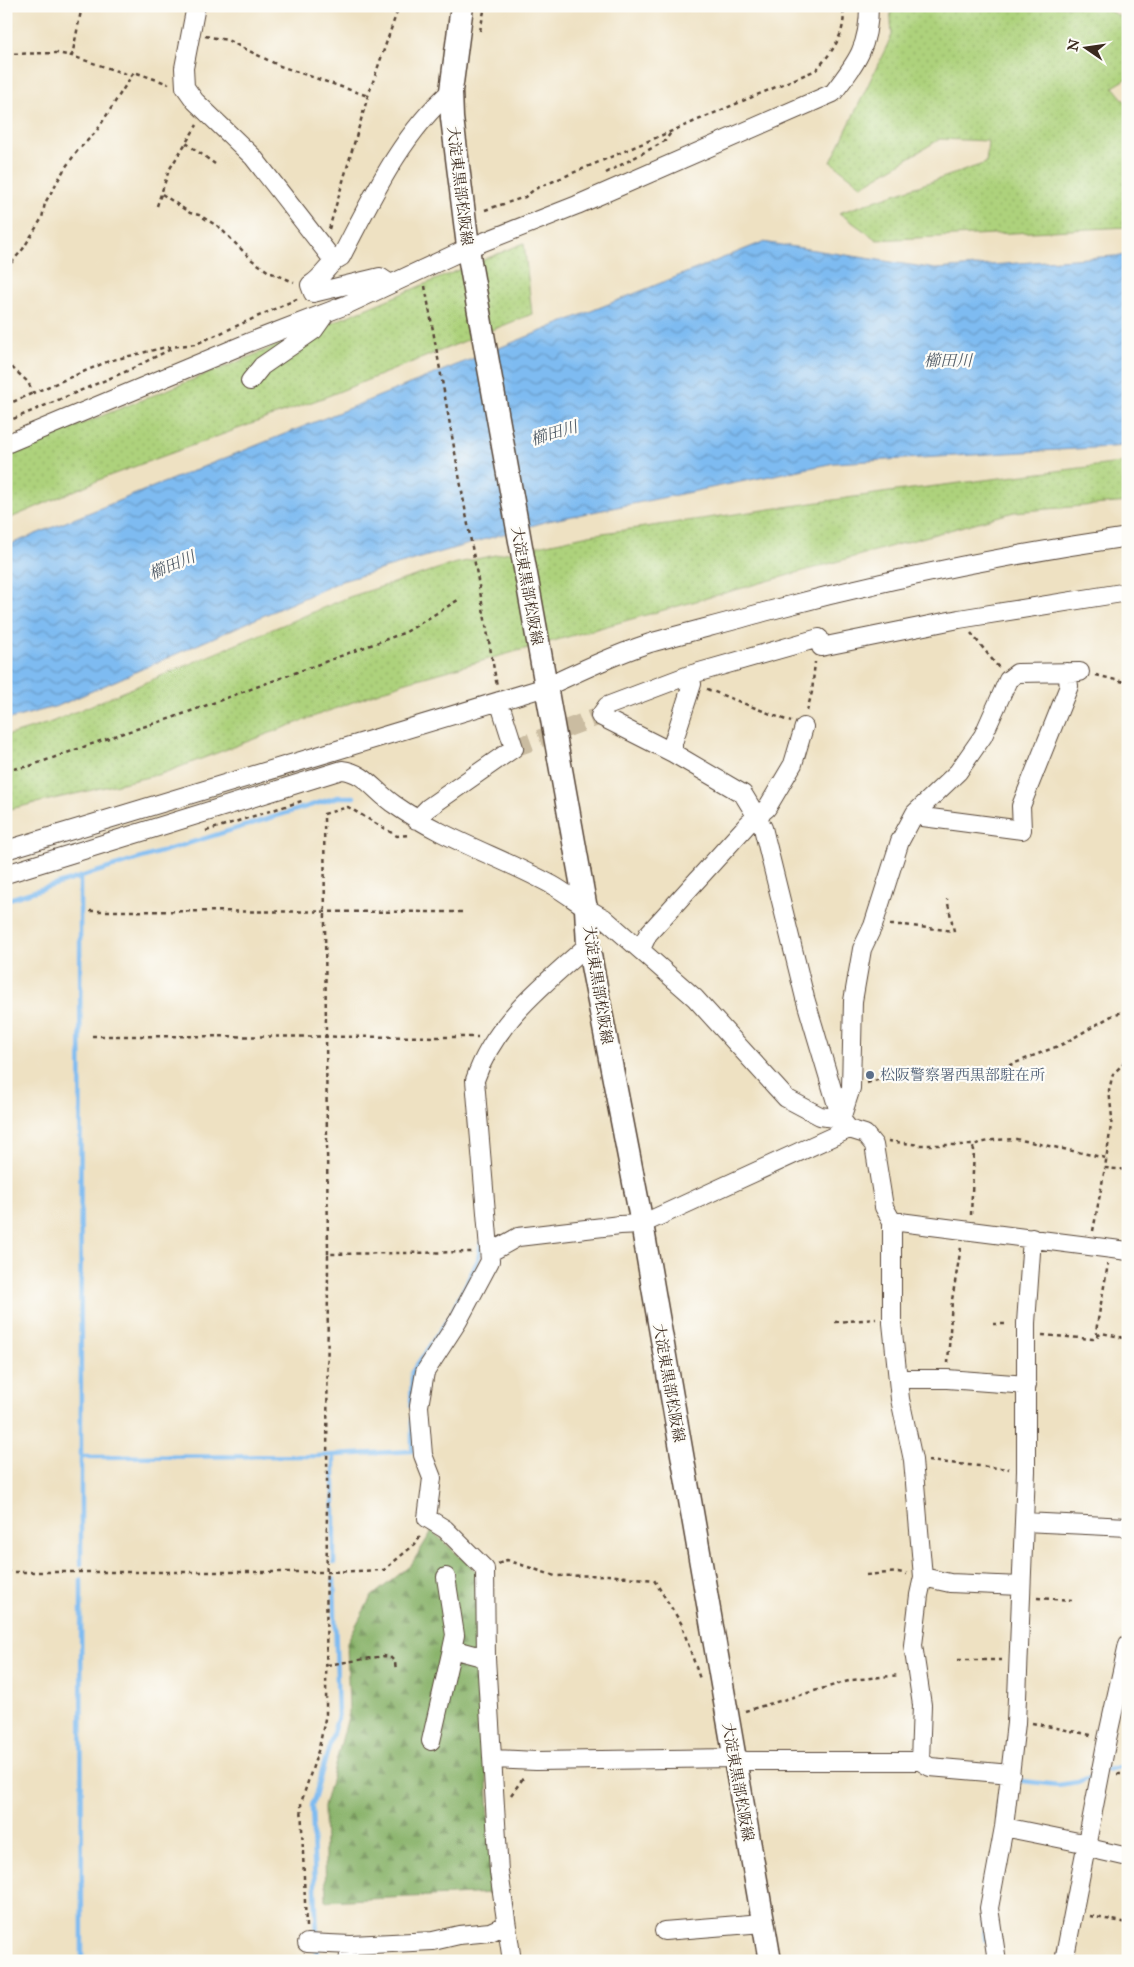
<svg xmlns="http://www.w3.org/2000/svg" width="1134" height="1967" viewBox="0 0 1134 1967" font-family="'IM FELL Great Primer','Noto Serif JP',serif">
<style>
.grass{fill:url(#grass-dots);stroke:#747e4d}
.forest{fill:url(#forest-firs);stroke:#626f45}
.water{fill:url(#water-waves);stroke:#5c7288}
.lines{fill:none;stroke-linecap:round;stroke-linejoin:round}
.stream{stroke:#7ebbf1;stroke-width:4.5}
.minor-tunnel{stroke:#cabca1;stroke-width:18;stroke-dasharray:18 9;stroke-linecap:butt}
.minor-casing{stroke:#564537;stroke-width:20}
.major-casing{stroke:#564537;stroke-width:25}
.path{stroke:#564537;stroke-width:2.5;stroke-dasharray:4 4;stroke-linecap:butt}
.minor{stroke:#fff;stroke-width:18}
.major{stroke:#fff;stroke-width:22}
.service-dot{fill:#5c6f8a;stroke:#fdfcf7;stroke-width:2}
.labels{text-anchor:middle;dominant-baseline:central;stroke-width:4.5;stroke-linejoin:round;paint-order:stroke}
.street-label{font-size:15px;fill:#3b2a1e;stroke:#fdfcf7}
.service-label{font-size:15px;fill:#4e5e75;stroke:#fdfcf7;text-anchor:start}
.water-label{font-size:16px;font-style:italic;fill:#525d68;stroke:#fdfcf7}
</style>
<defs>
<pattern id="grass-dots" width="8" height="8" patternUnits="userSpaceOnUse" patternTransform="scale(1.25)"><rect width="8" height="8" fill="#add27c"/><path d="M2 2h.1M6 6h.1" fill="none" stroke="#96b46b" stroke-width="1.8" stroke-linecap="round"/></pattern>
<pattern id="forest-firs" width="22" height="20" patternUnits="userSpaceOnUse" patternTransform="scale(1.25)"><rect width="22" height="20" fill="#8ab46c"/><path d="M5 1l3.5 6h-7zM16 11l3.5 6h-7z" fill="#729358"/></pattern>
<pattern id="water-waves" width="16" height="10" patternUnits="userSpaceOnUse" patternTransform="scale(1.25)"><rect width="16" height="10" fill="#7ebbf1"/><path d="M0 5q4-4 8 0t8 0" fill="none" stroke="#6898c3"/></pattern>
</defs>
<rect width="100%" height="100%" fill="#fdfcf7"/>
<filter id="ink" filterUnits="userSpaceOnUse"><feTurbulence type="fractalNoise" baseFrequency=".02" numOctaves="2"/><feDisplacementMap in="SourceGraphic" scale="10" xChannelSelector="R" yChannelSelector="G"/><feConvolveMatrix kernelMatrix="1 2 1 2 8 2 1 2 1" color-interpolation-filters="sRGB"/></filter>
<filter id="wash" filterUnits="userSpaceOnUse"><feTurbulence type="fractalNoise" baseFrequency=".0096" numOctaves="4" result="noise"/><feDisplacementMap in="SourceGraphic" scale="20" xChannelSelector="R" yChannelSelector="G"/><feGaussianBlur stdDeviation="1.12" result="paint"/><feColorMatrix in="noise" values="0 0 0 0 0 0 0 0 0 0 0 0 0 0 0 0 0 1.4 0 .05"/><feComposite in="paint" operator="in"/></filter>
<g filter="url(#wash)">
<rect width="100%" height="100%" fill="#eee1c2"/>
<!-- grass -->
<path class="grass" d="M890,6H1099L1128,20V78L1113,87L1128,105V227L877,240L839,213L986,163L988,141L940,139L862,186L831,162L892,35Z
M524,243L532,314L328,396L106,477L6,520V454L242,360Z
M1128,462V502L1014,512L403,683L161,774L6,810V736L49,723L349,597L453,564L589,535L896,491Z"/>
<!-- forest -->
<path class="forest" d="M432,1531L476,1571L493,1893L326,1901L324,1807L349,1713L347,1642L371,1597L411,1565Z"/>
<!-- water -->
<path class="water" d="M763,242L936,269L1128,255V446L834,463L548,521L342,581L58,706L6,720V546Z"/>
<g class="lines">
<!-- stream -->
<path class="stream" d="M80,879L81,1457L316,1456L412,1451V1418
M6,900L338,797H354
M411,1406L412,1372L450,1316L478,1260L481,1242
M81,1457V1564
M334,1563V1456
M81,1580L82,1961
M1106,1770L1128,1765
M1013,1780L1058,1785L1078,1782L1096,1774
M983,1920L985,1940
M317,1938L312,1806L338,1716L334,1579
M316,1961L317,1948"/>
</g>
</g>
<g filter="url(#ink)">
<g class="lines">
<!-- minor-tunnel -->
<path class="minor-tunnel" d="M514,748L600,716"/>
<defs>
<path id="minor" d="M196,6L184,68L185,87L195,101L253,157L333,260
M389,283L380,277L313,293L310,285C324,277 328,263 341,257C372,198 400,136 451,91
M250,381L262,366L314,330L326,313
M6,444L250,342L346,305L468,248L577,205L833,93C857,62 869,47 869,6
M673,753V743L692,684L689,675
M915,813L923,817L1022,830L1021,806L1069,686L1067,672
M416,820L428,808L514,748L499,701
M6,850L546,687C580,671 614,655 650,643C688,632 726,623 764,612C883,580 1005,555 1128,537
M6,874L342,770C365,772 376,793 395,805C443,839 501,857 552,885C570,895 585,909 604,918L695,998L786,1098L820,1116L841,1119
M641,949L648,934L748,824L767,808L793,764L804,727
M841,1119L851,1088L853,1001L862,949L873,926L900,841L915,813L958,772L983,736L1008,680L1017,673L1080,672
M892,1221L1128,1251
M491,1252L518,1237L620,1225L642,1224L849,1129
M899,1379H947L1027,1385
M1024,1522L1128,1527
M446,1577L455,1635L452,1649
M923,1577L950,1583L1021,1586
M431,1741L452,1649L486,1658
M494,1759L536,1761L733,1758L746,1761H920L930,1767L1011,1774
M920,1761L922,1705L913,1645L919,1595L923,1577L913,1460L900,1399L892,1323V1221L884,1207L874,1145L865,1134L849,1129L841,1119L805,998L763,828L757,817L743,794L673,753L600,716L607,706L689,675L819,638L821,647L959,619L1128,592
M1004,1827L1088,1844L1093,1849L1128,1857
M664,1931L763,1923
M307,1943L351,1945L348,1961
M351,1945L433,1941L459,1935L490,1932L506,1925
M512,1961L499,1872L486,1658L485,1569L445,1529L427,1518L432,1478L423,1455L419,1406L425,1372L458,1321L490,1261L475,1080C494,1023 544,984 588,945
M997,1961L989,1908L1004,1827L1016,1723L1026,1471V1323L1032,1238
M1064,1961L1107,1739L1128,1644"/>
<path id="major" d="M462,6L451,91L452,118L470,262L586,909L588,945L642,1224L770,1961"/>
</defs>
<!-- minor casing -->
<use href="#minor" class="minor-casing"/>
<!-- major casing -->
<use href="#major" class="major-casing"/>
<!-- path -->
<path class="path" d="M82,6L72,56L132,76
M480,31L485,6
M205,36L227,40L280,66L368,96
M6,54L57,53L72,56
M186,143L215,164
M606,173L665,141L672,131
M162,194L190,213L199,215L219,227L252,260L269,272L294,282
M157,206L169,170L197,125
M485,210L525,197L535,189L816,70C833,51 847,33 843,6
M329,229L368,96L399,6
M6,269L23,249L42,218L45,203L65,168L78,150L96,132L134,72L169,84
M425,286L497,686
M6,362L28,382L33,393L109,361L162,348L196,344L297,299
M6,405L33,393
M6,422L127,371L173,348
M971,633L999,668
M1096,675L1128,683
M707,689L791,722
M807,711L812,692L815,662
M6,770L30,766L120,734L172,718L406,632L458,600
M206,831L305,800
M90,911L466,912
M890,925H903L954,931L947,899
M92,1036L478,1037
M1128,1054L1122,1065L1113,1074L1109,1090L1112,1118L1105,1168L1128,1170
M867,1083L901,1073L926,1070L961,1072L1005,1067L1063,1044L1115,1014L1128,1011
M888,1141L919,1145H972L993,1140L1016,1139L1106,1158
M971,1215L974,1150L972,1145
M1093,1231L1105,1168
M328,1254L324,814L348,807L397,836L409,835
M835,1322L876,1319
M993,1324H1009
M1042,1335L1093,1339L1102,1333L1128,1339
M1098,1336L1096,1331L1108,1264
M948,1363L952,1300L961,1247
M928,1461L1009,1469
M498,1564L507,1560L555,1576L608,1575L654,1580L681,1623L700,1679
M6,1572H328L384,1570L415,1544L421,1534
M866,1575L898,1572L907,1574
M1037,1598L1072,1600
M958,1660H1002
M327,1665L384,1656L390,1657L395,1662L396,1671
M745,1711L852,1680L900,1675
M1032,1723L1091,1735
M1117,1774H1128
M511,1795L524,1777
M1090,1916L1128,1923
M306,1927L301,1803L319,1748L326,1714L328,1254L473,1252"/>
<!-- minor -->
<use href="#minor" class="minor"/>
<!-- major -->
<use href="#major" class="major"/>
</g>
</g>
<!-- markers -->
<circle class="service-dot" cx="870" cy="1075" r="5"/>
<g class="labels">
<!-- street labels -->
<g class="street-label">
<text transform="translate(460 186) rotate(83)">大淀東黒部松阪線</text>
<text transform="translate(527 586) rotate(80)">大淀東黒部松阪線</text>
<text transform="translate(598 985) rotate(81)">大淀東黒部松阪線</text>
<text transform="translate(669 1383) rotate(80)">大淀東黒部松阪線</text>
<text transform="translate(738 1782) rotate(80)">大淀東黒部松阪線</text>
</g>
<!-- service labels -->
<g class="service-label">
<text x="880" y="1075">松阪警察署西黒部駐在所</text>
</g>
<!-- water labels -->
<g class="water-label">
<text x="948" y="360">櫛田川</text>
<text transform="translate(554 433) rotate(-17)">櫛田川</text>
<text transform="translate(172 565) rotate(-23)">櫛田川</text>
</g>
</g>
<!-- margin -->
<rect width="1134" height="1967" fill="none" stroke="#fdfcf7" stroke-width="25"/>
<!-- north arrow -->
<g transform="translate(1086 48) rotate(283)" stroke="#fdfcf7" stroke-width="4" paint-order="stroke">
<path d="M0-4L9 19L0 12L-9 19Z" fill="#3b2a1e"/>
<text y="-8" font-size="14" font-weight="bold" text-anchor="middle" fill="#3b2a1e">N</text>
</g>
</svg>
